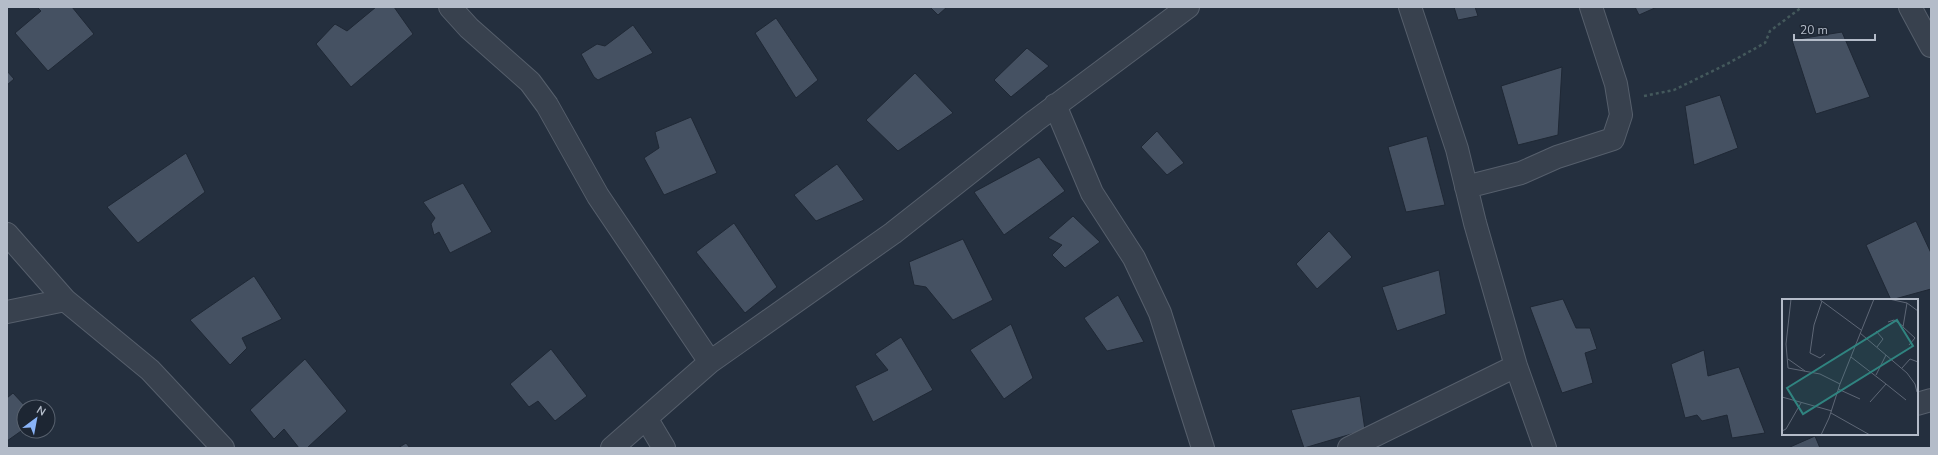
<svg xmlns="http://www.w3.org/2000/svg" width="1938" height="455" viewBox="0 0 1938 455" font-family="'Nunito Sans',sans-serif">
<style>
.building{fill:#455162;stroke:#1f2835}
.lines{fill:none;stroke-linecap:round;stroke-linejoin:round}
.street-casing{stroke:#565f6c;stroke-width:24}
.path{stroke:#44595c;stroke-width:2.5;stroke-dasharray:3 3;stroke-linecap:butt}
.street{stroke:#38414e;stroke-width:22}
.inset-road{fill:none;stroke:#5e6776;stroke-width:1}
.view{fill:#308480;fill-opacity:0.15;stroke:#308480;stroke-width:2}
.inset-edge{fill:none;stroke:#b4bcc9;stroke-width:2}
</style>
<rect width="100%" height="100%" fill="#242f3e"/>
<!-- building -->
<path class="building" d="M37,7H72L94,34L48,71L15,33L41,11Z
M376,7H394L413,34L351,87L316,44L335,24L347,31Z
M930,7H947L938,15Z
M1454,7H1475L1478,16L1458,20Z
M1635,7H1657L1639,15Z
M776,18L818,80L796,98L755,33Z
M633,25L653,53L598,80L594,77L581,54L597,44L605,46Z
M1842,32L1870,97L1816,114L1792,40Z
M1027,48L1049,66L1011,97L994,80Z
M1562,67L1558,135L1518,145L1501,86Z
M7,71L14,79L7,85Z
M915,73L953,113L898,151L866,120Z
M1720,95L1738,148L1694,165L1685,106Z
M691,117L717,173L664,195L644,158L659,148L655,132Z
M1157,131L1184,163L1167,175L1141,147Z
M1427,136L1445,205L1406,212L1388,147Z
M186,153L205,192L138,243L107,207Z
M1039,157L1065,191L1004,235L974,192Z
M837,164L864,200L816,221L794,195Z
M463,183L492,232L450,253L439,232L434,235L431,224L435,218L423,202Z
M1073,216L1100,242L1065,268L1052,255L1062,245L1048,238Z
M1916,221L1931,253V289L1891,300L1866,245Z
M734,223L777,287L745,313L696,252Z
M1329,231L1352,257L1317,289L1296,264Z
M963,239L993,300L953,320L926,287L914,285L909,262Z
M1439,270L1446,314L1397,331L1382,287Z
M254,276L282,319L242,338L247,348L230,365L190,320Z
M1118,295L1144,342L1107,351L1084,318Z
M1563,299L1576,328H1590L1597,349L1585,353L1593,383L1562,393L1530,307Z
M1011,324L1033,378L1004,399L970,350Z
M901,337L933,390L873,422L855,386L888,370L875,354Z
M551,349L587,396L555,421L538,401L529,407L510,384Z
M1704,350L1708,376L1739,367L1765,433L1732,438L1727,415L1702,421L1697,415L1685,418L1671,364Z
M305,359L347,411L307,448H299L284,429L274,439L250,410Z
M13,393L26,407H24V429L7,441V398Z
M1360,396L1365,430L1304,448L1291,410Z
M1815,436L1820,448H1791L1790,447Z
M406,443L410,448H398Z"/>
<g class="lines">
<defs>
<path id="street" d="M450,7L469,28L530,82L547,105L598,196L710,362
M1410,7L1457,149L1475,223L1516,366L1545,448
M1910,7L1931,46
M1055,105L1092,193L1134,258L1160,313L1203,448
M1466,187L1521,173L1557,157L1613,139L1621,115L1616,84L1591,7
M7,234L65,300L150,370L223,448
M7,312L65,300
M1917,404L1931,400
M646,418L664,448
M612,448L710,362L893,233L1035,121L1188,7
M1349,448L1516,366"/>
</defs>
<!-- street casing -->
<use href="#street" class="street-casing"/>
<!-- path -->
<path class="path" d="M1644,96L1674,90L1727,64L1765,43L1770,31L1802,7"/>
<!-- street -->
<use href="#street" class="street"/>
</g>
<!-- overview -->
<g transform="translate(1782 299)">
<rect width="136" height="136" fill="#242f3e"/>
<path class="inset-road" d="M9,0L4,45L6,69L38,75L58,85M37,0L79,31M107,0L125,4L136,12M40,2L32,26L28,54L38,59L43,55M125,4L121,28L133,39L127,46M106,23L112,21L121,27M94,32L101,40L95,48M78,34L125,74L133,85L135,93M69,58L104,85L88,103M6,60L23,72M120,69L128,60L136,63M94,76L104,56M104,85L124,101M56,90L78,100M0,98L50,112M49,114L88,136M0,132L4,130L19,104M39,136L47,119L58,85L92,0"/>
<path class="view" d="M115,21L131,47L21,115L5,89Z"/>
<rect width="136" height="136" class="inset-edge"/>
</g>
<!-- border -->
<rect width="1938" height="455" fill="none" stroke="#b4bcc9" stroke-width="16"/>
<!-- north arrow -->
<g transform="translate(36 419) rotate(32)"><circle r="19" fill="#1d2633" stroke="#59626f"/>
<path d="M0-3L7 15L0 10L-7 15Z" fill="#8ab4f8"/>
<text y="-6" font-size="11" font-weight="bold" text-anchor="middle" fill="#b4bcc9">N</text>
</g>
<!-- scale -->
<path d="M1794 34v6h81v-6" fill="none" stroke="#b4bcc9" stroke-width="2"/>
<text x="1800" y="34" font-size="12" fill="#b4bcc9" stroke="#1d2633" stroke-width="3" paint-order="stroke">20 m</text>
</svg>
